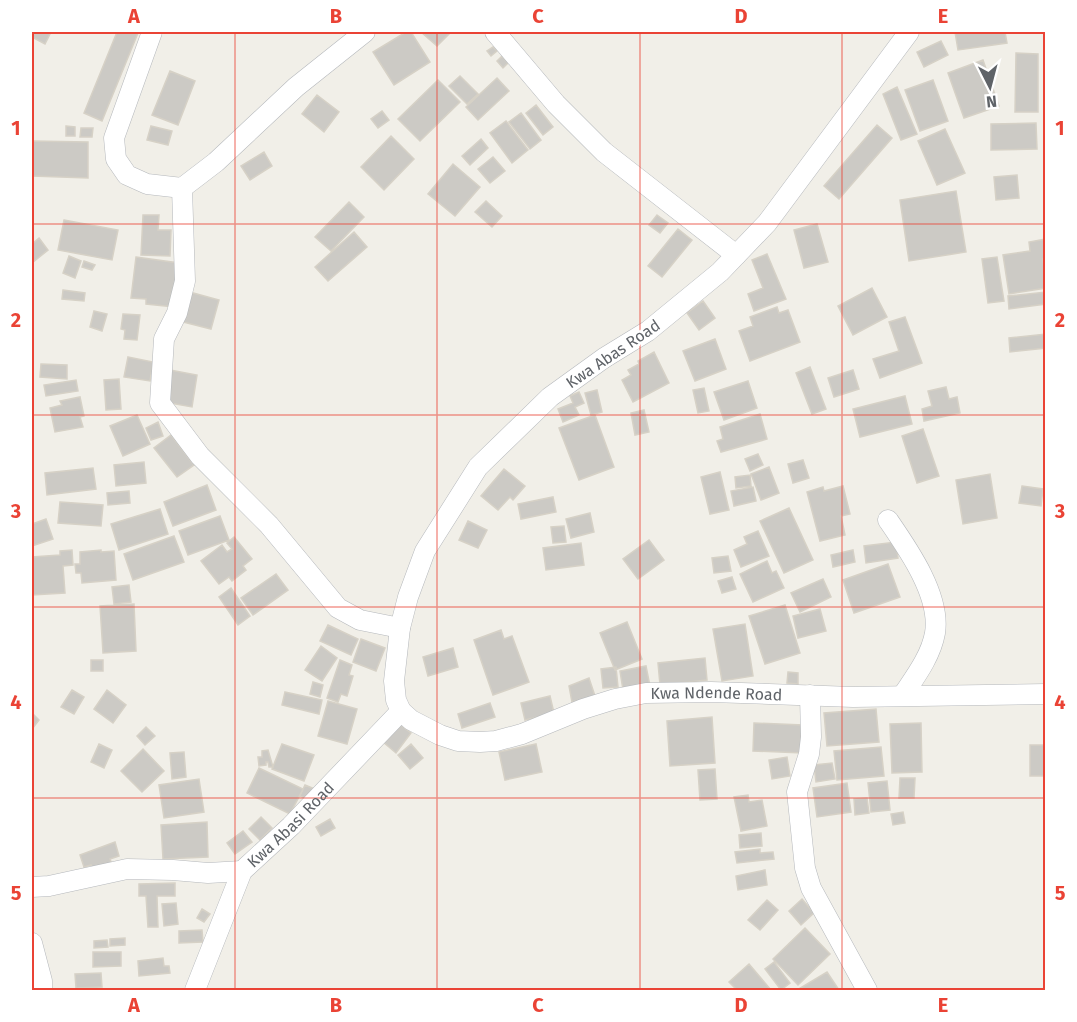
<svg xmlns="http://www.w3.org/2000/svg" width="1077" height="1022" viewBox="0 0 1077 1022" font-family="'Fira Sans',sans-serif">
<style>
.building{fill:#cccac5;stroke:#d6d1c6;stroke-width:1.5}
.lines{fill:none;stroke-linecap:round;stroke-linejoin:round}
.street-casing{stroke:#b5b8bc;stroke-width:21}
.street{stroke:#fff;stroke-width:20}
.grid{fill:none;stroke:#ea4335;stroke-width:1.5;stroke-opacity:0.55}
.labels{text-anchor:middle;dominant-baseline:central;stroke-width:5;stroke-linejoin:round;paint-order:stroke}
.street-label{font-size:16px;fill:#5f6368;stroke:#fff}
.neatline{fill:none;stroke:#ea4335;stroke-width:2}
.grid-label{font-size:20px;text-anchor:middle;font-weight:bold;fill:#ea4335}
</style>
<rect width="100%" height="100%" fill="#f1efe8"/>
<!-- building -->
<path class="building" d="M32,32H51L45,44L32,37Z
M117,32L138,33L102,121L84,113Z
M406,32H411L430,62L394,85L373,52Z
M421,32H451L437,46Z
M955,32H1005L1007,43L958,50Z
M941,41L948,55L924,67L917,52Z
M493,47L497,51L491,56L487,51Z
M1016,53L1038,54V112H1015Z
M502,56L508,63L503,68L497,61Z
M983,60L999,106L964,118L948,73Z
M170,71L195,81L178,125L152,115Z
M460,76L478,94L467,104L449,86Z
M497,78L509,91L478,120L466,107Z
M438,80L460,102L420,141L398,119Z
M933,80L948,121L920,131L905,90Z
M897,87L917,134L901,140L883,94Z
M317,95L339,112L324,132L302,114Z
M536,105L553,127L543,135L526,113Z
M382,111L389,120L378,128L371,119Z
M521,113L541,140L530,149L509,122Z
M506,121L528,150L512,163L490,133Z
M1036,123L1037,149L991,150V124Z
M877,125L892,138L839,199L824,186Z
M66,126L75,127V136H66Z
M151,126L172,131L168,145L147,140Z
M81,128H93L92,137H80Z
M945,129L965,173L937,185L918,141Z
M391,136L414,159L384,190L361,167Z
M481,139L488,148L470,165L462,156Z
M32,141L88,142V178L32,176Z
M264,152L272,166L250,180L241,166Z
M493,157L505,171L490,183L478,169Z
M453,164L480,187L455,216L428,194Z
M1017,175L1019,198L996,200L994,177Z
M956,191L966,252L909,261L900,200Z
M486,201L502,216L492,227L475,212Z
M349,202L364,217L331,251L315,237Z
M143,215H159L158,230H171L170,256L141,255Z
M657,215L668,223L660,233L649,225Z
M64,220L118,230L112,260L58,250Z
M817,224L828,262L804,268L794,230Z
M678,229L692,240L662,277L648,266Z
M354,232L367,247L328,281L315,267Z
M39,238L48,250L32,263V244Z
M1046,239V259H1043L1046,288L1009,294L1003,255L1030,251L1029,242Z
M767,254L786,299L754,311L748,294L763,288L752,260Z
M69,256L81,261L75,278L63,273Z
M136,257L179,263L174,307L146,304V299L131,298Z
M997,257L1004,301L988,303L982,259Z
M84,261L95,265L92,270L82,267Z
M872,288L887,317L853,335L838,306Z
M63,290L85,293L84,301L62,299Z
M186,291L219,300L211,329L179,321Z
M1046,292V304L1009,309L1008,296Z
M703,301L715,318L699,330L687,313Z
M777,307L779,313L788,310L800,342L750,361L739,331L753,326L750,317Z
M94,311L107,314L102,331L90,327Z
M123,314L140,315L137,340L124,339L125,330L121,329Z
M905,317L922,363L880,378L873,359L899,351L889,322Z
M1046,334V348L1010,352L1009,338Z
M715,339L726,369L695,381L683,351Z
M654,352L669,383L633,402L622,380L631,375L628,370L639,364L638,361Z
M128,357L153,362L150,381L124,377Z
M41,364L67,365V379L40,377Z
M810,367L826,409L812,414L796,373Z
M170,370L197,375L192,407L164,402Z
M853,370L859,389L834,397L828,378Z
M119,379L121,409L106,410L104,380Z
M76,380L78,391L46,396L44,385Z
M748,381L757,408L724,420L714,392Z
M946,387L949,399L957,397L960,413L924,421L922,409L932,406L928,391Z
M704,388L709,411L698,413L693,390Z
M597,390L602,412L591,415L585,393Z
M579,392L584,403L575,407L579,415L563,422L558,409L573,403L570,396Z
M905,396L912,424L860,437L853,409Z
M80,397L84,416L80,417L83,427L55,432L50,408L62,405L60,401Z
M644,410L649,432L635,435L631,413Z
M760,414L767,439L721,452L717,441L723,439L720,427Z
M137,415L150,444L123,456L110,426Z
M595,415L614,467L579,480L559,428Z
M158,422L163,436L151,440L146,428Z
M923,429L939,476L917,483L902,436Z
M171,435L194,465L177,477L154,448Z
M758,454L763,465L750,471L745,459Z
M803,460L809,478L793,483L788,464Z
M144,462L146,483L116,486L114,465Z
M769,467L779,493L761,500L751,474Z
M93,468L96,489L47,495L45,473Z
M504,469L525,486L513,500L510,497L498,510L481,496Z
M720,472L729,510L710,514L701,477Z
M990,474L997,518L963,524L956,480Z
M750,475L751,486L736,488L735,477Z
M207,485L216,510L173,526L164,502Z
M843,486L850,514L841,516L845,535L820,541L807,492L823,487L824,491Z
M1022,486L1043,489L1041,506L1019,503Z
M753,487L756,501L734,506L731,491Z
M129,491L130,503L108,505L107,493Z
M553,497L556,512L521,519L518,504Z
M60,502L103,505L101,526L58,523Z
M789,508L813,560L784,573L760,521Z
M160,509L168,534L119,550L111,524Z
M590,513L594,532L571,538L566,519Z
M220,516L229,540L188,555L179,531Z
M46,519L53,539L32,546V524Z
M468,521L487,530L478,548L459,540Z
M564,526L566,542L553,543L551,527Z
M758,531L769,556L741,567L734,550L747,544L744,537Z
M174,536L184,562L133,580L124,554Z
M234,537L252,559L243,566L246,570L232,581L229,577L219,584L201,561L222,545L227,552L232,549L227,543Z
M649,540L664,560L638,579L623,559Z
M896,542L898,558L866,563L864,546Z
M581,543L584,565L546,570L543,548Z
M72,550L73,565L63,566L65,593L32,595V557L60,555V551Z
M101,550V552L114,551L116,580L82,583L81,573H76L75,564H80V552Z
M853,550L855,562L833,567L831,555Z
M728,556L731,571L714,573L712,558Z
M767,561L772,573L776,571L784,588L753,602L740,574Z
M888,564L900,597L854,613L843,580Z
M276,574L288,590L253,615L241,598Z
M732,577L736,589L722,593L718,581Z
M823,579L831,597L800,612L791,593Z
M129,585L131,602L114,604L112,587Z
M231,588L250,616L238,625L219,597Z
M134,604L136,651L103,653L100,606Z
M785,605L800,653L765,664L749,616Z
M820,609L826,631L798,638L793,616Z
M627,622L642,659L615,670L600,633Z
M745,624L753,676L722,681L713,629Z
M328,625L358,639L351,655L320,641Z
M501,630L504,639L512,636L529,682L493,695L474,640Z
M361,639L385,648L376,671L353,662Z
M321,646L337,658L322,681L305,670Z
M453,648L458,667L428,676L423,657Z
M705,658L707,680L660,685L658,663Z
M91,660H103V671H91Z
M340,660L352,665L349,675L353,676L347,696L341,694L338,702L327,698Z
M646,666L650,686L623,690L620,671Z
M616,667L618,687L603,688L601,669Z
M788,672L798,673V684L787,683Z
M589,678L595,696L572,702L569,686Z
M313,682L323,685L320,697L310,694Z
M72,690L84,697L74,714L61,707Z
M107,690L126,705L113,723L94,709Z
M285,692L322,700L319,714L282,705Z
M550,696L554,713L525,720L521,703Z
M328,701L357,709L347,744L318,736Z
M490,703L495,717L462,728L458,714Z
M876,709L879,742L827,746L824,713Z
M32,713L39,720L32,729Z
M712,717L715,763L670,766L667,721Z
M398,723L411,733L396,753L383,742Z
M754,723L803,725L802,753L753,751Z
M921,723L922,772L892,773L890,724Z
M146,727L155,736L145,745L137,736Z
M99,744L112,750L104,768L91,762Z
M282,744L314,755L304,781L272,769Z
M411,744L423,758L410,769L398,755Z
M536,744L542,772L505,780L499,752Z
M1030,745H1046V776H1030Z
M881,747L884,776L837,780L834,751Z
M143,749L164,771L142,792L121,771Z
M268,750L273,767H269L268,762H266V765L259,766L258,757H262V751Z
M184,752L186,777L172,779L170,753Z
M787,757L790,776L772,779L769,760Z
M832,763L835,779L816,782L814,765Z
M259,768L303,789L290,814L247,793Z
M715,769L717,799L700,800L698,770Z
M900,778H915L914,798H899Z
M199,779L204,812L164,818L159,785Z
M887,781L890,810L871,812L868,783Z
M847,783L851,812L817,817L813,788Z
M305,785L317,790L312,802L300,796Z
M748,795L749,802L762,800L767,826L741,831L734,797Z
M867,798L869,813L855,815L854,799Z
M903,812L905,823L893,825L891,814Z
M261,817L272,828L260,840L249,829Z
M330,819L335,828L321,836L316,827Z
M207,822L208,857L163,859L161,825Z
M243,831L252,842L235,854L227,843Z
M761,833L762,846L740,848L739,835Z
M115,842L119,856L110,859L112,865L93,871L91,865L84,867L80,855Z
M760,849V853L773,852L774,859L737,863L735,852Z
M765,870L767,885L738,890L736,876Z
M175,883V896H157L158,927H148L146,896H139V884Z
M802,899L814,913L801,925L789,911Z
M767,900L778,910L760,930L748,920Z
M176,903L178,924L164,926L162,904Z
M202,909L210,914L204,922L197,918Z
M805,928L830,954L798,985L773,959Z
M202,930L203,942L179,943V931Z
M125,938V945L110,946V939Z
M107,940L108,947L94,948V941Z
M93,952H121V966L93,967Z
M163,958L164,966H169L170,973L139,976L138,961Z
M774,962L790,983L781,990L765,969Z
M749,964L771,990H737L729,982Z
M827,972L839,990H797Z
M101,973L102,987L76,988L75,974Z"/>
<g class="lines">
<defs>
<g id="street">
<path d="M152,32L114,138L116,159L127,175L147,184L182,188"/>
<path d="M365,32L296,87L216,162L182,188L185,281L177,313L164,339L160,403L200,456L269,525L338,608L360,620L400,628"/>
<path d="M495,32L556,104L604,152L736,255"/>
<path id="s1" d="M909,32L767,223L720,272L648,331L604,358L550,397L478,467L425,551L408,597L400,628L394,681L396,700L401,711L411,720L440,735L458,741L480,742L496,741L522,734L583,709L615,699L646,693L711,692L853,697L1046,694"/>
<path d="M888,520C908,549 941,596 935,633C931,656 915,677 903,695"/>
<path d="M810,695L811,737L809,754L797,792L805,868L811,888L867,990"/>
<path d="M32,887L49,886L127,869L173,870L208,873L242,871"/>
<path d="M32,943L42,981V990"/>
<path id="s2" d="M195,990L242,871L291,826L401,711"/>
</g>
</defs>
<!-- street casing -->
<use href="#street" class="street-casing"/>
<!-- street -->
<use href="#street" class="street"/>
</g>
<!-- grid -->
<path class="grid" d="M235,32V990M437,32V990M640,32V990M842,32V990M32,224H1046M32,415H1046M32,607H1046M32,798H1046"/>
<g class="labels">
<!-- street labels -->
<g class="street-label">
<text transform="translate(613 354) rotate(-34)">Kwa Abas Road</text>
<text stroke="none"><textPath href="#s1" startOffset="1214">Kwa Ndende Road</textPath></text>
<text stroke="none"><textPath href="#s2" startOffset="195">Kwa Abasi Road</textPath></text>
</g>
</g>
<!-- border -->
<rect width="1077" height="1022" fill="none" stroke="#ffffff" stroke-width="66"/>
<!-- north arrow -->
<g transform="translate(990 87) rotate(174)" stroke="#ffffff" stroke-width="4.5" paint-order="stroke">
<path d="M0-4.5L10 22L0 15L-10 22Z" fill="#5f6368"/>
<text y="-9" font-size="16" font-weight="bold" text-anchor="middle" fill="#5f6368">N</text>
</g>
<rect x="33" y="33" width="1011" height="956" class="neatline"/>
<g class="grid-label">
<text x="134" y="23">A</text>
<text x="336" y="23">B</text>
<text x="538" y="23">C</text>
<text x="741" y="23">D</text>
<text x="943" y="23">E</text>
<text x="16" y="135">1</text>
<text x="1060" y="135">1</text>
<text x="16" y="327">2</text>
<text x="1060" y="327">2</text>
<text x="16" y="518">3</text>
<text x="1060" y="518">3</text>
<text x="16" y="709">4</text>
<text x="1060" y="709">4</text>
<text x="16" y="900">5</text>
<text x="1060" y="900">5</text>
<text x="134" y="1012">A</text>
<text x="336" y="1012">B</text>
<text x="538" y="1012">C</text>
<text x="741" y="1012">D</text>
<text x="943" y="1012">E</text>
</g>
</svg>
